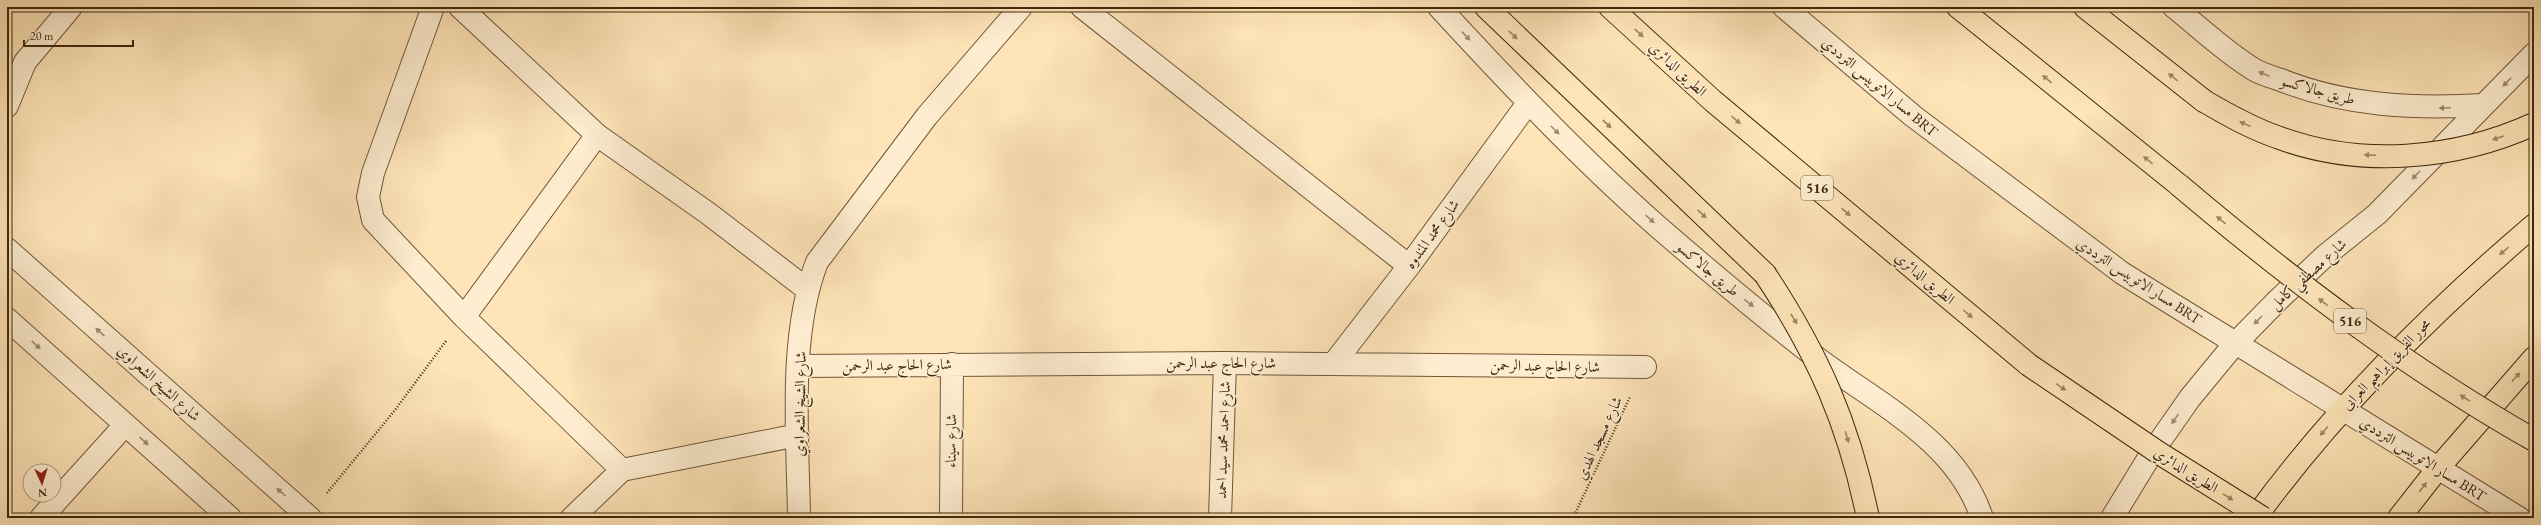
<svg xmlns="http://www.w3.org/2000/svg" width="2541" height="525" viewBox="0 0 2541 525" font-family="'EB Garamond',Amiri,serif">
<rect width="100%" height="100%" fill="#fee4b7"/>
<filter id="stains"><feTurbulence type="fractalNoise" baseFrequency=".005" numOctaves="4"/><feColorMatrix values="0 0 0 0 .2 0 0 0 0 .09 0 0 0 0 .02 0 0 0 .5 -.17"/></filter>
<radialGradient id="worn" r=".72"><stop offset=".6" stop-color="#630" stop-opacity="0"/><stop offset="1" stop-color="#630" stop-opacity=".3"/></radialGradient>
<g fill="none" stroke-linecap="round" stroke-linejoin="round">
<defs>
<path id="minor" d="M433,7L373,173L368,197L373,220L464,317L622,470
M460,7L597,135L709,214L808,290
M1082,7L1409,266
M1439,7C1509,83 1580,158 1657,226C1709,271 1762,316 1817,358C1878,404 1957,441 1982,518
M1784,7L1913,116L2122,273L2519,518
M2174,7C2199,27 2225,52 2253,69C2261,74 2272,77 2281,80C2346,106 2415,109 2484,105
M7,106L25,62L71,7
M7,249L310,518
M464,317L597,135
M7,319L230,518
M1334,363L1409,266L1528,103
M798,366L1225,363L1645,367
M41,518L125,425
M572,518L622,470L798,435
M799,518C798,439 788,337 817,262L927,116L1021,7
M951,518L952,364
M1220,518L1225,363
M2112,518L2153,451L2190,398L2232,347L2278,300L2326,255L2377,214L2534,54"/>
<path id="major" d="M2255,518C2335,408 2431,313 2534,225
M2399,518L2439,467L2534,358"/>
<path id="highway" d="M1486,7L1765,274
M1610,7L1713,101L2029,365
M1958,7L2179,185
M2085,7L2204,101"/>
</defs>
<use href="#minor" stroke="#6f5738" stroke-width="24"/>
<use href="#major" stroke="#3f280d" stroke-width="24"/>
<use href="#highway" stroke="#3f280d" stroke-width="24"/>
<path stroke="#3f280d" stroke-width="2.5" stroke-dasharray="1 2" stroke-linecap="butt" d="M327,493L395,410L446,341
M1573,518L1630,397"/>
<use href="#minor" stroke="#feedd0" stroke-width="22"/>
<use href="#major" stroke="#fee4b7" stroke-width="22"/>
<use href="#highway" stroke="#fee4b7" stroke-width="22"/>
<defs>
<path id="highway-bridge" d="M2204,101C2228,115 2251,128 2277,137C2359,168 2455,160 2534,124
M2179,185C2290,279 2407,368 2534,440
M1765,274C1818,354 1849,424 1868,518
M2029,365L2159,453L2263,518"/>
</defs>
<use href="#highway-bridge" stroke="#3f280d" stroke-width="24" stroke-linecap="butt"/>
<use href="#highway-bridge" stroke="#fee4b7" stroke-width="22"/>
</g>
<defs><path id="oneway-solid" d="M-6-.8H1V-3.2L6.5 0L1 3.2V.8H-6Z"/></defs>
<g fill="#9e8662">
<use href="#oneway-solid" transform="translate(1639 33) rotate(43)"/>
<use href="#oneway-solid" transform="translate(1513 35) rotate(43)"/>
<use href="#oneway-solid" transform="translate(2173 77) rotate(-141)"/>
<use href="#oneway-solid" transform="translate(2047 79) rotate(-141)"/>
<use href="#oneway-solid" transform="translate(1736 120) rotate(40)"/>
<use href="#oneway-solid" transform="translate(1607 124) rotate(43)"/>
<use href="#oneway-solid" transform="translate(2245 124) rotate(-156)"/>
<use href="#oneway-solid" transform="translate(2498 138) rotate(161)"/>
<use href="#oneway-solid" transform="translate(2370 155) rotate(-178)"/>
<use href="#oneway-solid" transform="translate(2148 160) rotate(-141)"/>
<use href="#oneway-solid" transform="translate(1846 212) rotate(40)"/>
<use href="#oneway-solid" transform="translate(1702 214) rotate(43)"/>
<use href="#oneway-solid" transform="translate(2221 220) rotate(-140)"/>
<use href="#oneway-solid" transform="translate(2504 251) rotate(140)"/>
<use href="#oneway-solid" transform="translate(2323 302) rotate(-142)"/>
<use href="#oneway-solid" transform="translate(1968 314) rotate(40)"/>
<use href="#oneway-solid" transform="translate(1794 319) rotate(58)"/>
<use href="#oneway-solid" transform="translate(2516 377) rotate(-47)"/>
<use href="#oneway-solid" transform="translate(2061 387) rotate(34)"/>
<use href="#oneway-solid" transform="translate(2465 398) rotate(-148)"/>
<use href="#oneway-solid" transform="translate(2324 431) rotate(130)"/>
<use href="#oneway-solid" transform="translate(1847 437) rotate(73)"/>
<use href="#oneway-solid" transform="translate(2423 487) rotate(-52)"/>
<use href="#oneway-solid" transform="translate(2228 497) rotate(32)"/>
</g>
<g fill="#9e8a6e">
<use href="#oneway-solid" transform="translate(1466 36) rotate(47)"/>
<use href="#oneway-solid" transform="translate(2264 74) rotate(-158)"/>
<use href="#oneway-solid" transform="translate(2507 82) rotate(134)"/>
<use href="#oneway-solid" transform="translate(2445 108) rotate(177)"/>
<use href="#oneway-solid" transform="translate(1555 130) rotate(45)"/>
<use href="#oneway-solid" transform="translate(2416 175) rotate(134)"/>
<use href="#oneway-solid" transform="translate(1650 219) rotate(42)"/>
<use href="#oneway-solid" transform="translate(1749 303) rotate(38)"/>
<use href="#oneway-solid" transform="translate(2258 320) rotate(134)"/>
<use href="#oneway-solid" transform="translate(100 332) rotate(-138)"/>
<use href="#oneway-solid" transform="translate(36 345) rotate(42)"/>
<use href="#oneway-solid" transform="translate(2175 419) rotate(125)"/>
<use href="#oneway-solid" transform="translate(144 441) rotate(42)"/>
<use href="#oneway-solid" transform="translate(281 492) rotate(-138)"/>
</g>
<g text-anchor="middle" stroke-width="3" stroke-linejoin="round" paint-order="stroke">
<g fill="#feedd0" stroke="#786348" stroke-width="1">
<rect x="1801" y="176" width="32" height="24" rx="3"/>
<rect x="2334" y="309" width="32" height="24" rx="3"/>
</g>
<g font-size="14" font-weight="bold" fill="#3f280d">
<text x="1817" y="193">516</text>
<text x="2350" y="326">516</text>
</g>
<g font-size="15" fill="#3f280d" stroke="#feedd0">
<text transform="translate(1678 69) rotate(43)" y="5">الطريق الدائري</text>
<text transform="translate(1880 87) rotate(40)" y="5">مسار الاتوبيس الترددي BRT</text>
<text transform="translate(2318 90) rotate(15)" y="5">طريق جالاكسو</text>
<text transform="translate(1432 234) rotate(-54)" y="5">شارع محمد المندوه</text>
<text transform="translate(1708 269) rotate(40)" y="5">طريق جالاكسو</text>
<text transform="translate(2308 274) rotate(-42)" y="5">شارع مصطفي كامل</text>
<text transform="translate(1925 278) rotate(40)" y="5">الطريق الدائري</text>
<text transform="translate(2139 281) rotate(33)" y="5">مسار الاتوبيس الترددي BRT</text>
<text x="1221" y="368">شارع الحاج عبد الرحمن</text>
<text transform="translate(2386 364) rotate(-46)" y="5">محور الفريق إبراهيم العرابى</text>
<text transform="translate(897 365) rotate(-1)" y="5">شارع الحاج عبد الرحمن</text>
<text transform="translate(1545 366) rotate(1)" y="5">شارع الحاج عبد الرحمن</text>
<text transform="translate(159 383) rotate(42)" y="5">شارع الشيخ الشعراوي</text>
<text transform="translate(800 404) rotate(-89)" y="5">شارع الشيخ الشعراوي</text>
<text transform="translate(1599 438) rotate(-65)" y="5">شارع مسجد الهدي</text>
<text transform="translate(1223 440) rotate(-88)" y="5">شارع احمد محمد سيد احمد</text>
<text transform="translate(951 441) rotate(-89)" y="5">شارع سيناء</text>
<text transform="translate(2423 459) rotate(32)" y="5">مسار الاتوبيس الترددي BRT</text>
<text transform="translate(2186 470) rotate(32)" y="5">الطريق الدائري</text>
</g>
</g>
<rect width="2541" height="525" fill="none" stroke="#fee4b7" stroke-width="24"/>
<rect x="8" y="8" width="2525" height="509" fill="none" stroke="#3f280d" stroke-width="2"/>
<rect x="12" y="12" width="2517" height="501" fill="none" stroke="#3f280d"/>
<g transform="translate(42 483) rotate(176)"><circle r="19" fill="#feedd0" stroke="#b29e82"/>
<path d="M0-3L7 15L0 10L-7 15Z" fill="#8f2418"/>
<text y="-6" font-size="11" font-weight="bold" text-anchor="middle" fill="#3f280d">N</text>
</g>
<path d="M24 40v6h109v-6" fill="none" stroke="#3f280d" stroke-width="2"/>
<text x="30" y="40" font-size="12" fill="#3f280d" stroke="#feedd0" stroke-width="3" paint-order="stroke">20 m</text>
<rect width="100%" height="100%" filter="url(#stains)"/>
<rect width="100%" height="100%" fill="url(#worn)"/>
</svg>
